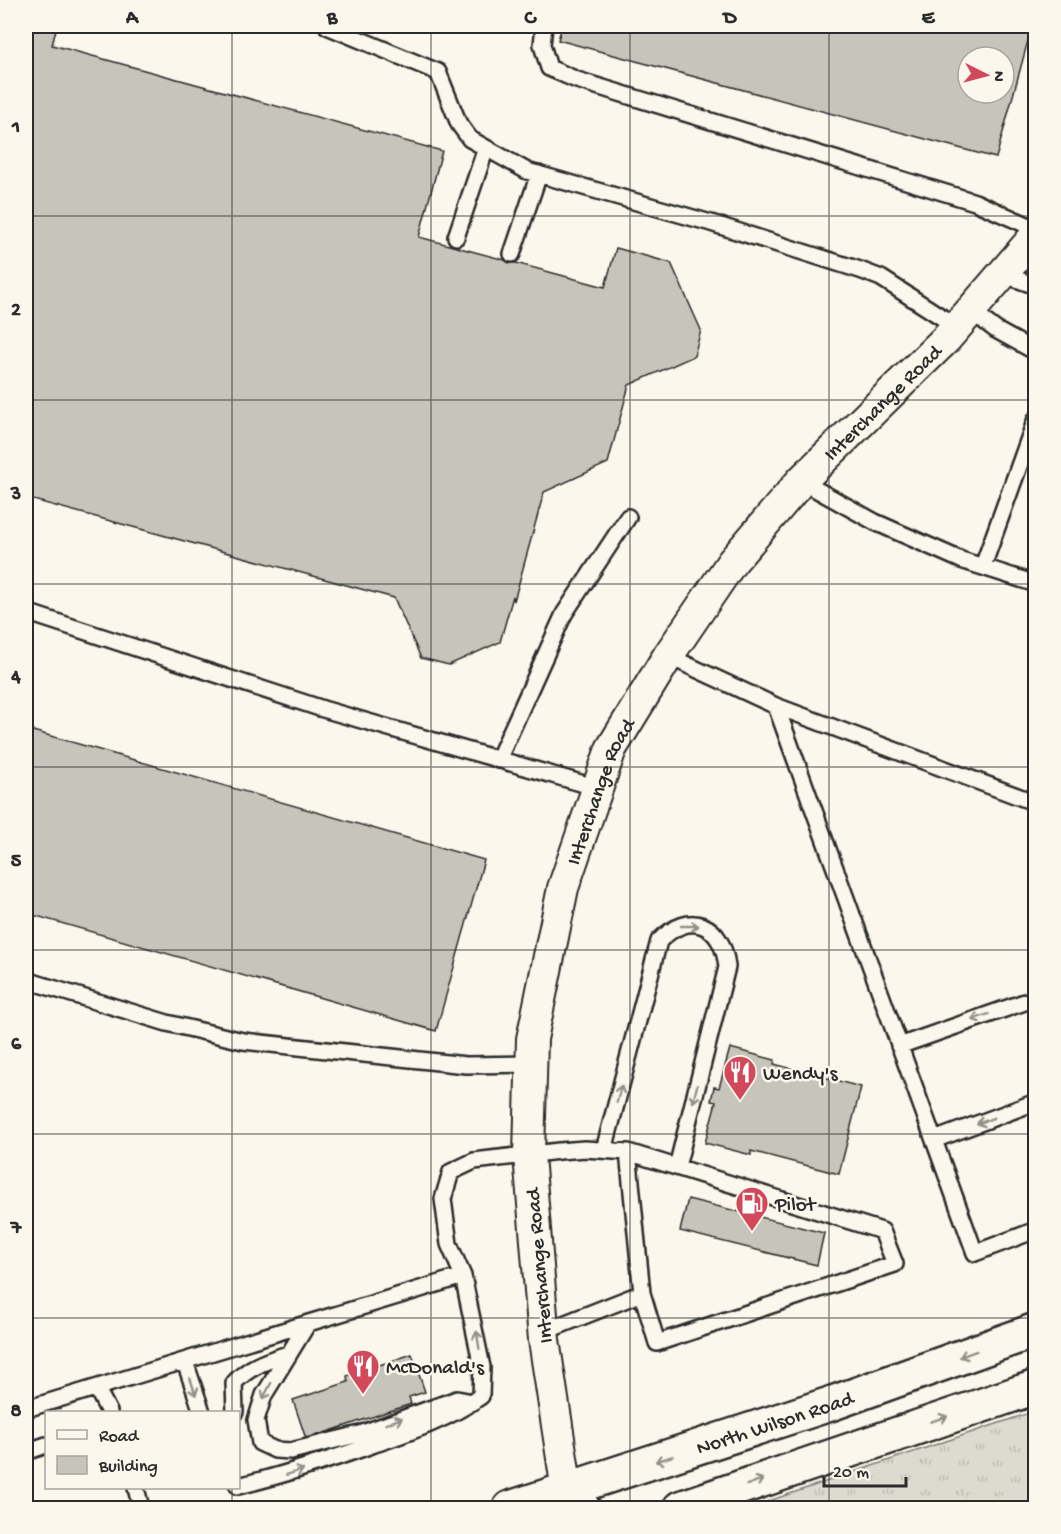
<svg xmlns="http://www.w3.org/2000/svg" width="1061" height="1534" viewBox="0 0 1061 1534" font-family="'Gochi Hand',sans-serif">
<defs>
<pattern id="grass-tufts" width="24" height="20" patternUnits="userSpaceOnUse" patternTransform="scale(1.5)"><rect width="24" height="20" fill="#dddad0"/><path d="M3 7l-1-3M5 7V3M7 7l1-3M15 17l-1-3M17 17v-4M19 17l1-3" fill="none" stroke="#bebbb3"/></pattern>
</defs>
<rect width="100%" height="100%" fill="#fbf7ec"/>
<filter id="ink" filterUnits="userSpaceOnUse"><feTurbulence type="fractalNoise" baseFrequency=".0167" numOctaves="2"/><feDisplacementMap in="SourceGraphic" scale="12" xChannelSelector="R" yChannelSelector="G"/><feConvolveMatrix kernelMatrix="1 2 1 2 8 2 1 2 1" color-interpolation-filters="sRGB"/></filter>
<g filter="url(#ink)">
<path fill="url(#grass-tufts)" stroke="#84827e" stroke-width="1.5" d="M1035,1411V1508H748Z"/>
<path fill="#c7c4bc" stroke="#2b2b2b" stroke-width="1.5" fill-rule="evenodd" d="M26,26H57L52,45L442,151L419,237L605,287L616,248L671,263L701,330L694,356L629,385L608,463L544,492L514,601L513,596L500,642L449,665L421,658L394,598L26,498Z
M562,26H1032L996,158L558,40ZM968,57H1004V93H968Z
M26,729L484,860L436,1031L26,913Z
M730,1048L775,1060L774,1064L861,1087L839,1174L751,1151V1155L705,1143L716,1102L711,1101L714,1087L719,1088Z
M688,1199L824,1233L817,1265L680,1231Z
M412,1354L425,1392L409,1397L411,1404L306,1439L293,1400L348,1382L347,1376Z"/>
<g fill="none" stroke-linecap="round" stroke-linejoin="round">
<defs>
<path id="service" d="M327,26L438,72L459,124L470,139L527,171L711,223L860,270L881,278L957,327
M544,26L542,45L549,68L577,80L975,202L1036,229
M456,237L486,148
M512,254L539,174
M1002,274L1036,286
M971,311L996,330L1036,352
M801,481L875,522L961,560L1036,584
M983,566L1036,419
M26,612L323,709L598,788
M668,656L776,706L1036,803
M776,706L975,1253L1036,1230
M498,760L564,614L628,517
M26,980L167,1023L243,1041L466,1065L531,1064
M899,1046L1036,998
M934,1140L1036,1102
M604,1150L659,941C690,909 723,924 727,967L677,1167
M628,1152L882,1231L895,1264L657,1343L642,1293
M308,1323L264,1395L256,1420L260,1443L275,1450L291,1451L360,1434L457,1399L473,1402
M185,1362L202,1412
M97,1389L109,1412
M26,1409L463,1276L449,1244L443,1199L451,1172L474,1161L559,1151L585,1149L628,1152L642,1293L543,1332
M235,1412L234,1383C249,1366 267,1361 288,1354
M26,1452L46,1445
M238,1486C284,1475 327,1461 372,1445C410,1432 447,1420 481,1396L482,1367L463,1276
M136,1488L141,1508"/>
<g id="minor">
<path id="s1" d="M567,1491L544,1340L529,1155L532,1039L563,888L611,749L668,656L732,562L801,481L947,338L1036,235"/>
</g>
<g id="secondary">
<path id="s2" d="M510,1508L830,1404L1036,1330"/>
<path d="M680,1508L1036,1387"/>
</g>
<path id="motorway" d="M567,1491L583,1508"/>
</defs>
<use href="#service" stroke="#2b2b2b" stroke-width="20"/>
<use href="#minor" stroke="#2b2b2b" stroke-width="34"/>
<use href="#secondary" stroke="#2b2b2b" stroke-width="38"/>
<use href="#motorway" stroke="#2b2b2b" stroke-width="38"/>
<use href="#service" stroke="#fbf7ec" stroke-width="15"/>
<use href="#minor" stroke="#fbf7ec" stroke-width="30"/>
<use href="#secondary" stroke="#fbf7ec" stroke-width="33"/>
<use href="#motorway" stroke="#fbf7ec" stroke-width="33"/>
</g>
<defs><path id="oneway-shaft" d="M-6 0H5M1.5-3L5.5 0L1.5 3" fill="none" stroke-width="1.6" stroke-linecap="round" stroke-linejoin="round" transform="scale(1.5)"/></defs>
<g stroke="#93918c">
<use href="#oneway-shaft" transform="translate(690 926)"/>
<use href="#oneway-shaft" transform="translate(980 1017) rotate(161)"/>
<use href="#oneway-shaft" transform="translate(619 1094) rotate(-75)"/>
<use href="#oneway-shaft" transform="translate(695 1094) rotate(104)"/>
<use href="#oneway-shaft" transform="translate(985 1121) rotate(159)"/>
<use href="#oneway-shaft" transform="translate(478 1340) rotate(-99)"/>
<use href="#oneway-shaft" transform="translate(968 1354) rotate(160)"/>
<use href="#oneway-shaft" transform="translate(193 1387) rotate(72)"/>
<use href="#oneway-shaft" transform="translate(267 1391) rotate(118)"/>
<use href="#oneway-shaft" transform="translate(939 1419) rotate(-18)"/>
<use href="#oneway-shaft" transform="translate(394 1421) rotate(-21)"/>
<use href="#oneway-shaft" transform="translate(664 1459) rotate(162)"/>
<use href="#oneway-shaft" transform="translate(295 1472) rotate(-18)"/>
<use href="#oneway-shaft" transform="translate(755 1482) rotate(-20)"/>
</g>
</g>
<path fill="none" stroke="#2b2b2b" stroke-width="1.5" stroke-opacity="0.55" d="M232,26V1412M431,26V1508M630,26V1508M829,26V1508M26,216H1036M26,400H1036M26,584H1036M26,767H1036M26,950H1036M26,1134H1036M26,1318H1036M232,1488V1508"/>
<defs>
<symbol id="restaurant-pin" viewBox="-11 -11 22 30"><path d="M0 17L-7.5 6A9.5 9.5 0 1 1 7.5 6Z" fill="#d1495b" stroke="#fbf7ec"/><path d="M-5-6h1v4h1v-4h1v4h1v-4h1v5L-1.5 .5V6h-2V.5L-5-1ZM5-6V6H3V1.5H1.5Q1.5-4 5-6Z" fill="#fff"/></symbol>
<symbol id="fuel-pin" viewBox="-11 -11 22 30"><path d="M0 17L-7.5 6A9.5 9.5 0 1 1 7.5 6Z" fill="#d1495b" stroke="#fbf7ec"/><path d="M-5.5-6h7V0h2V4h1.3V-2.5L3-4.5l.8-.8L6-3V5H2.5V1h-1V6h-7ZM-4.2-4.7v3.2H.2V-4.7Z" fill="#fff"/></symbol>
</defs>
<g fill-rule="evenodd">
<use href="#restaurant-pin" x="721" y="1053" width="38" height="52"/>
<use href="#fuel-pin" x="733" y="1184" width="38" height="52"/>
<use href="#restaurant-pin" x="344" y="1347" width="38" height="52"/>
</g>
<g text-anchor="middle" stroke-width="5" stroke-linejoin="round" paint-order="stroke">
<g font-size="21" fill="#2b2b2b" stroke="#fbf7ec">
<text dy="7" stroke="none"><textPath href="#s1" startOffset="1198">Interchange Road</textPath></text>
<text dy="7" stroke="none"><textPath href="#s1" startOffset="712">Interchange Road</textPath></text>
<text transform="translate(538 1266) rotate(-95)" y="7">Interchange Road</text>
<text dy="7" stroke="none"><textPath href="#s2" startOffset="278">North Wilson Road</textPath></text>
</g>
<g font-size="21" fill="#2b2b2b" stroke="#fbf7ec" text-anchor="start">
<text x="763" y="1079">Wendy's</text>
<text x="775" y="1210">Pilot</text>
<text x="386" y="1373">McDonald's</text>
</g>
</g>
<rect width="1061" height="1534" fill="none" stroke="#fbf7ec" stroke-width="66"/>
<rect x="45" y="1411" width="195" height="78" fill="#fbf7ec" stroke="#a8a59f" stroke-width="1.5"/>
<rect x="57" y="1430" width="30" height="9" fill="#fbf7ec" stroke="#a8a59f" stroke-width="1.5"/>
<text x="99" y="1441" font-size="18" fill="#2b2b2b">Road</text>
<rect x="57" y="1456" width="30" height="18" fill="#c7c4bc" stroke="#a8a59f" stroke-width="1.5"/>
<text x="99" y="1471" font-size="18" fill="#2b2b2b">Building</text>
<g transform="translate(986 75) rotate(96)"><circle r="28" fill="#fbf7ec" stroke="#a8a59f" stroke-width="1.5"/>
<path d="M0-4.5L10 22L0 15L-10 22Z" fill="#d1495b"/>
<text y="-9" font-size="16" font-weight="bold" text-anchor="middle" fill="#2b2b2b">N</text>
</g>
<path d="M824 1477v9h82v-9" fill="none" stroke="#2b2b2b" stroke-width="3"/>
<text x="833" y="1477" font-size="18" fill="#2b2b2b" stroke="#fbf7ec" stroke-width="4.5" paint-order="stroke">20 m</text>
<rect x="33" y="33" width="995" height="1468" fill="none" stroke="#2b2b2b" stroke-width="2"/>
<g font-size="20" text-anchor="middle" font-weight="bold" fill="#2b2b2b">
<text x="132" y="23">A</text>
<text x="332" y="23">B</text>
<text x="530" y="23">C</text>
<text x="730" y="23">D</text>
<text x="928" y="23">E</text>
<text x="16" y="132">1</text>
<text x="16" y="315">2</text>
<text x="16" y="499">3</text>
<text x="16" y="682">4</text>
<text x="16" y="866">5</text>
<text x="16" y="1049">6</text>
<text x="16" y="1233">7</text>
<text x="16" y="1416">8</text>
</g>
</svg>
